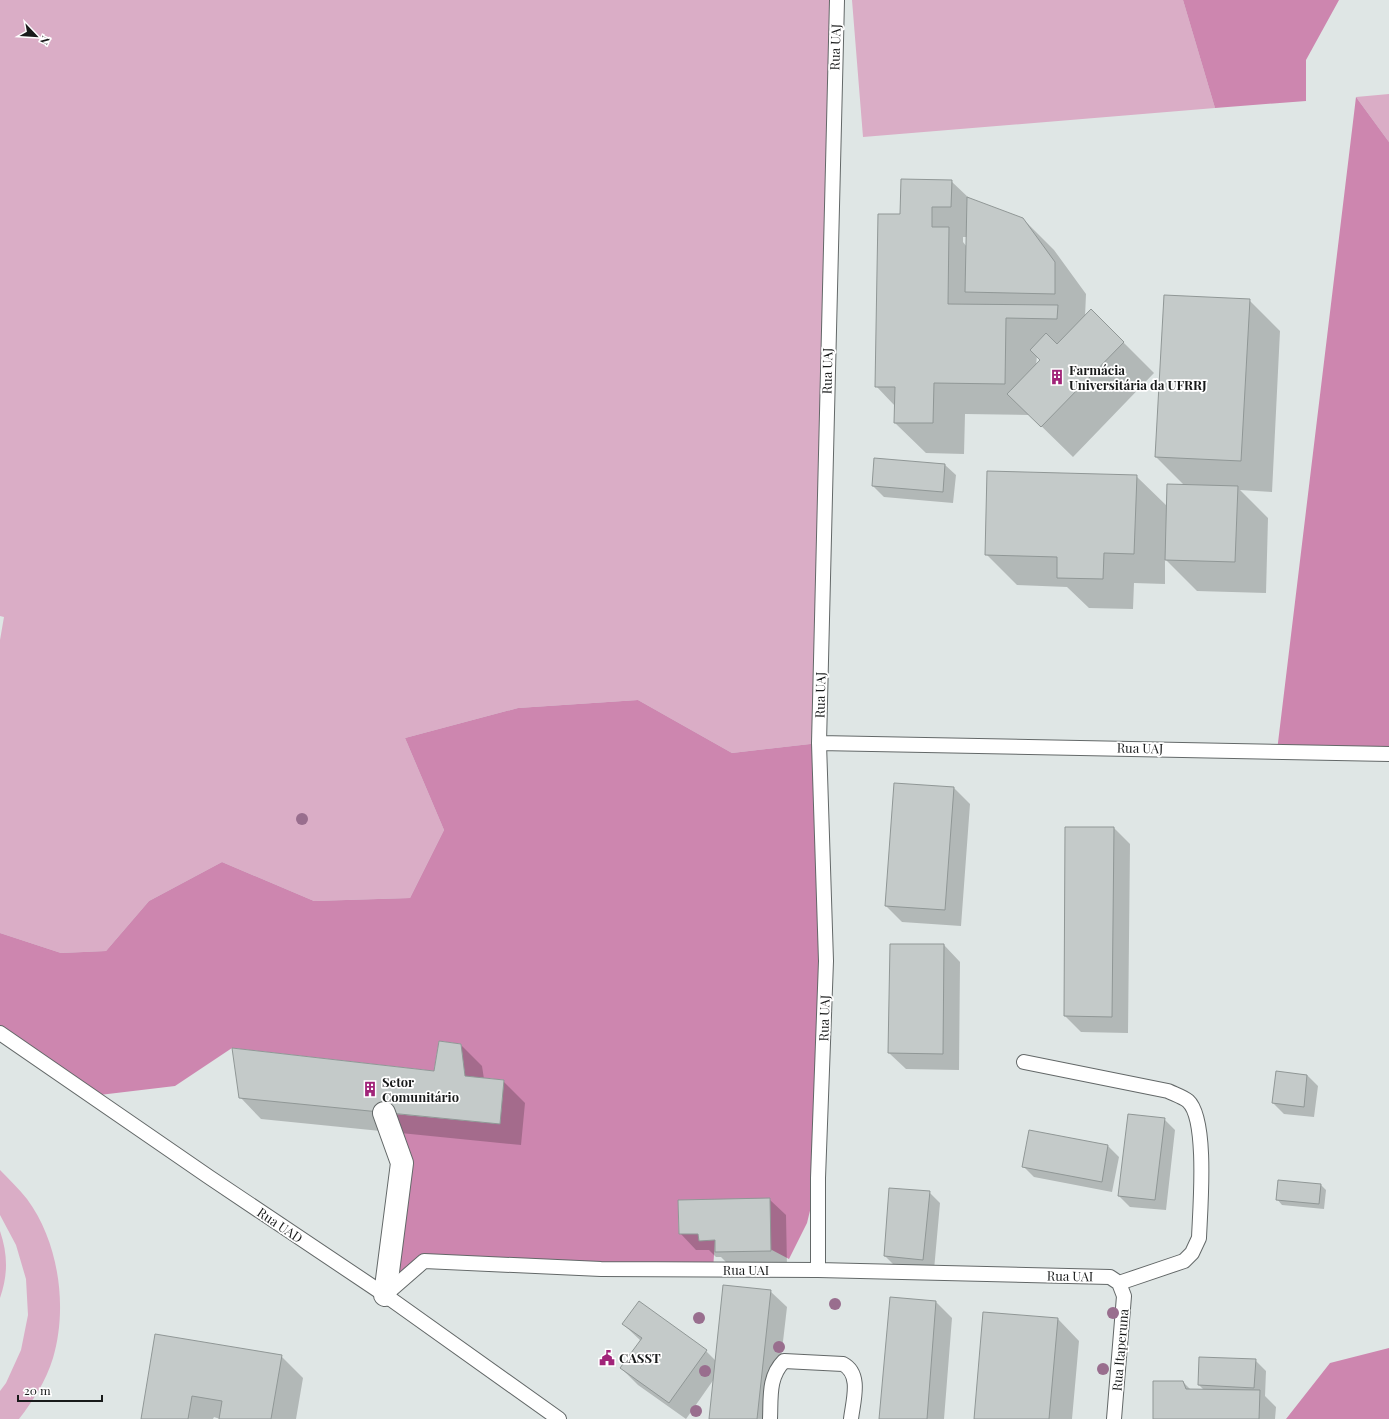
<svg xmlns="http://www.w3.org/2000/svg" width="1389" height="1419" viewBox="0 0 1389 1419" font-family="'Playfair Display',serif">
<rect width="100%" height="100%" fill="#dfe6e5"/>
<path fill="#daadc6" d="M0,0H837L819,743L732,753L638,700L518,708L405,738L444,830L410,898L314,901L222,862L149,901L106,951L61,953L0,933V640L4,617L0,616Z
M852,0H1183L1215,108L863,137Z
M1389,94V142L1356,97Z
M0,1170C9,1179 19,1189 27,1199C59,1242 68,1308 53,1358C46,1381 33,1401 19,1419H0V1391L6,1383L21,1350L28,1315L26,1279L16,1245L0,1215Z
M0,1231C8,1255 8,1275 0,1298Z"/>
<path fill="#cd86af" d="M1183,0H1339L1306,60V101L1215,108Z
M1356,97L1389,142V754L1277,751Z
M638,700L732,753L819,743L826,961L818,1178L807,1223L789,1259L678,1200L679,1234H698L699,1241L715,1240L713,1270L424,1261L385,1295L402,1163L384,1113L500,1124L504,1080L465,1076L461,1044L439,1041L434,1071L232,1048L175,1086L91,1096L0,1033V933L61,953L106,951L149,901L222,862L314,901L410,898L444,830L405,738L518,708Z
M1389,1348V1419H1286L1330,1363Z"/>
<path fill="#0003" fill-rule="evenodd" d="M951,181L970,199L1023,219L1054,250L1086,294L1085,317L1123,342L1154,373L1073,457L1030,415L965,414L964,454L926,453L895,423V406L876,386L901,215ZM963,237H967V247L963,242ZM1037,355L1041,360L1036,366Z
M1249,300L1280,331L1272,492L1240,490L1268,518L1266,593L1197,591L1165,559V584L1134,583L1133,609L1089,608L1067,587L1017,585L986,554L1136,476L1168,507L1185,486L1156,457Z
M945,465L956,475L953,503L884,497L873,486Z
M954,788L970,804L961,926L902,922L886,906Z
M1066,828H1114L1130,844L1128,1033L1081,1032L1065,1016Z
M944,945L960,962L959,1070L906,1069L889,1053Z
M461,1045L482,1066L484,1079L503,1081L525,1103L521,1145L261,1119L240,1097L434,1072Z
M1277,1072L1307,1075L1318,1086L1314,1117L1284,1114L1273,1103Z
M1164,1119L1175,1130L1166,1210L1130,1207L1119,1196Z
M1108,1146L1119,1157L1112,1192L1034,1177L1023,1166Z
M1321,1185L1326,1190L1324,1209L1282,1205L1277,1199Z
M929,1192L940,1203L934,1270L896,1267L885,1256Z
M769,1199L786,1215L787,1267L732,1268L721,1257H716L709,1250H696L680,1233Z
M770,1291L787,1307L774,1419H710L714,1379L686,1419L638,1385L621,1368L641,1341L623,1324L706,1351L716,1361Z
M891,1298L936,1302L952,1318L944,1419H880Z
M1058,1319L1079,1341L1072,1419H975Z
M156,1335L281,1356L303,1378L296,1419H220L214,1417L213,1419H142Z
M1255,1360L1266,1371L1265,1396L1276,1407L1275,1419H1154L1183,1382L1191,1390H1204L1199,1385Z"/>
<path fill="#c4cac9" stroke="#909796" d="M901,179L952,180L951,207H932V227H949L948,304L1058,305L1057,319L1006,318L1005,384L934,383L933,423H894L895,387H875L878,214H900Z
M967,197L1023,218L1055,262V294L965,292Z
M1164,295L1250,299L1241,461L1155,457Z
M1091,309L1124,342L1041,427L1007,394L1040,360L1030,350L1046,333L1057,344Z
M874,458L945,464L943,492L872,486Z
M987,471L1137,475L1134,554L1104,553L1103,579L1057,578V557L985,555Z
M1167,484L1238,486L1235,562L1165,560Z
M894,783L954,787L945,910L885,906Z
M1065,827H1114L1112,1017L1064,1016Z
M890,944H944L943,1054L888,1053Z
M439,1041L461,1044L465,1076L504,1080L500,1124L239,1098L232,1048L434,1071Z
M1276,1071L1307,1075L1304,1107L1272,1103Z
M1128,1114L1165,1118L1155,1200L1118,1196Z
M1029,1130L1108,1145L1102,1182L1022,1167Z
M1278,1180L1321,1184L1319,1204L1276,1200Z
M889,1188L930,1191L923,1260L884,1256Z
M770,1198L771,1251L715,1252V1240L699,1241L698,1234H679L678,1200Z
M723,1285L771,1290L757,1419H709Z
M890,1297L936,1301L927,1419H879Z
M639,1301L707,1350L669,1403L620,1368L642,1338L622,1324Z
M983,1312L1058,1318L1049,1419H974Z
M155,1334L282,1355L271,1419H219L222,1401L192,1396L188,1419H141Z
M1199,1357L1256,1359L1254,1388L1198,1385Z
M1153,1381H1183L1186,1389L1260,1390L1259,1419H1153Z"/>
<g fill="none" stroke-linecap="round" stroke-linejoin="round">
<defs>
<path id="service" d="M819,743L1389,754
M0,1033L209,1177L385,1295L559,1419
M1024,1062L1168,1091C1174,1094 1183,1097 1188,1101C1208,1119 1200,1210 1199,1238L1192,1253L1184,1261L1119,1283
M818,1270V1178L826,961L819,743L837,0
M385,1295L424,1261L601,1269L818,1270L1110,1277L1119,1283
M770,1419C771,1398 768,1377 784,1361L843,1364C862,1374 853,1401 851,1419
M1114,1419L1124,1296L1119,1283"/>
<path id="minor" d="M384,1113L402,1163L385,1295"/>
</defs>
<use href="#service" stroke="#636868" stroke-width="16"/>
<use href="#minor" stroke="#636868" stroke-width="24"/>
<use href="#service" stroke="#fff" stroke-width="14"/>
<use href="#minor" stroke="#fff" stroke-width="22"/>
</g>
<g fill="#996e8e">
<circle cx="302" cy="819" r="6"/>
<circle cx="835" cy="1304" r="6"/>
<circle cx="1113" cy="1313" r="6"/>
<circle cx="699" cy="1318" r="6"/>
<circle cx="779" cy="1347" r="6"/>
<circle cx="1103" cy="1369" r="6"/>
<circle cx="705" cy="1371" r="6"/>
<circle cx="696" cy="1411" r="6"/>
</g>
<defs>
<symbol id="building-bare" viewBox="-9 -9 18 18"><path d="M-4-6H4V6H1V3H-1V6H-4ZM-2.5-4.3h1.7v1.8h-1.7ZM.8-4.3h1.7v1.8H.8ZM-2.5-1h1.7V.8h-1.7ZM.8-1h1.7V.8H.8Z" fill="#a12479" stroke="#fff" stroke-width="2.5" paint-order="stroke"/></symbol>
<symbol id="civic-bare" viewBox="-9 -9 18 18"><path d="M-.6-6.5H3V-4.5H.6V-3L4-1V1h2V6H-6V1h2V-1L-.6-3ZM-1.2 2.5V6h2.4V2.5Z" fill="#a12479" stroke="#fff" stroke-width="2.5" paint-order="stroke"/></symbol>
</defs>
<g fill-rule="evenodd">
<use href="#building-bare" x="1046" y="366" width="22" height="22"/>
<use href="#building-bare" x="359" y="1078" width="22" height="22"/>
<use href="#civic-bare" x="596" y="1347" width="22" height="22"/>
</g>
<g text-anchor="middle" stroke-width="3.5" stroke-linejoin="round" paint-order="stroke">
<g font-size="13" fill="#181a1a" stroke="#fff">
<text transform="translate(835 47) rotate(-88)" y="5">Rua UAJ</text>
<text transform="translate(827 371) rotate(-89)" y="5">Rua UAJ</text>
<text transform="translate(820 695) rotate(-89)" y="5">Rua UAJ</text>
<text transform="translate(1140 748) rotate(1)" y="5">Rua UAJ</text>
<text transform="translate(824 1018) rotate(-88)" y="5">Rua UAJ</text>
<text transform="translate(280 1225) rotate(34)" y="5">Rua UAD</text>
<text x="746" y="1275">Rua UAI</text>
<text transform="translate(1070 1276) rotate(1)" y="5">Rua UAI</text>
<text transform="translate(1120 1350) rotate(-85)" y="5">Rua Itaperuna</text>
</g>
<g font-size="13" font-weight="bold" fill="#181a1a" stroke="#fff" text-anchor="start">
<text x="1069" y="375">Farmácia<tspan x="1069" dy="15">Universitária da UFRRJ</tspan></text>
<text x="382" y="1087">Setor<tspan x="382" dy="15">Comunitário</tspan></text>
<text x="619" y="1363">CASST</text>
</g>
</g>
<g transform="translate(36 36) rotate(115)" stroke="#ffffff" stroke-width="3" paint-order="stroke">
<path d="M0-3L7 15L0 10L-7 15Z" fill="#181a1a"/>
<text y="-6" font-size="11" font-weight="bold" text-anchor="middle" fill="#181a1a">N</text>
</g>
<path d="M18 1395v6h84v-6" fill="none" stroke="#181a1a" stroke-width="2"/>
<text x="24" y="1395" font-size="12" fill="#181a1a" stroke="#ffffff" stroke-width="3" paint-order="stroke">20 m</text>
</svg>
